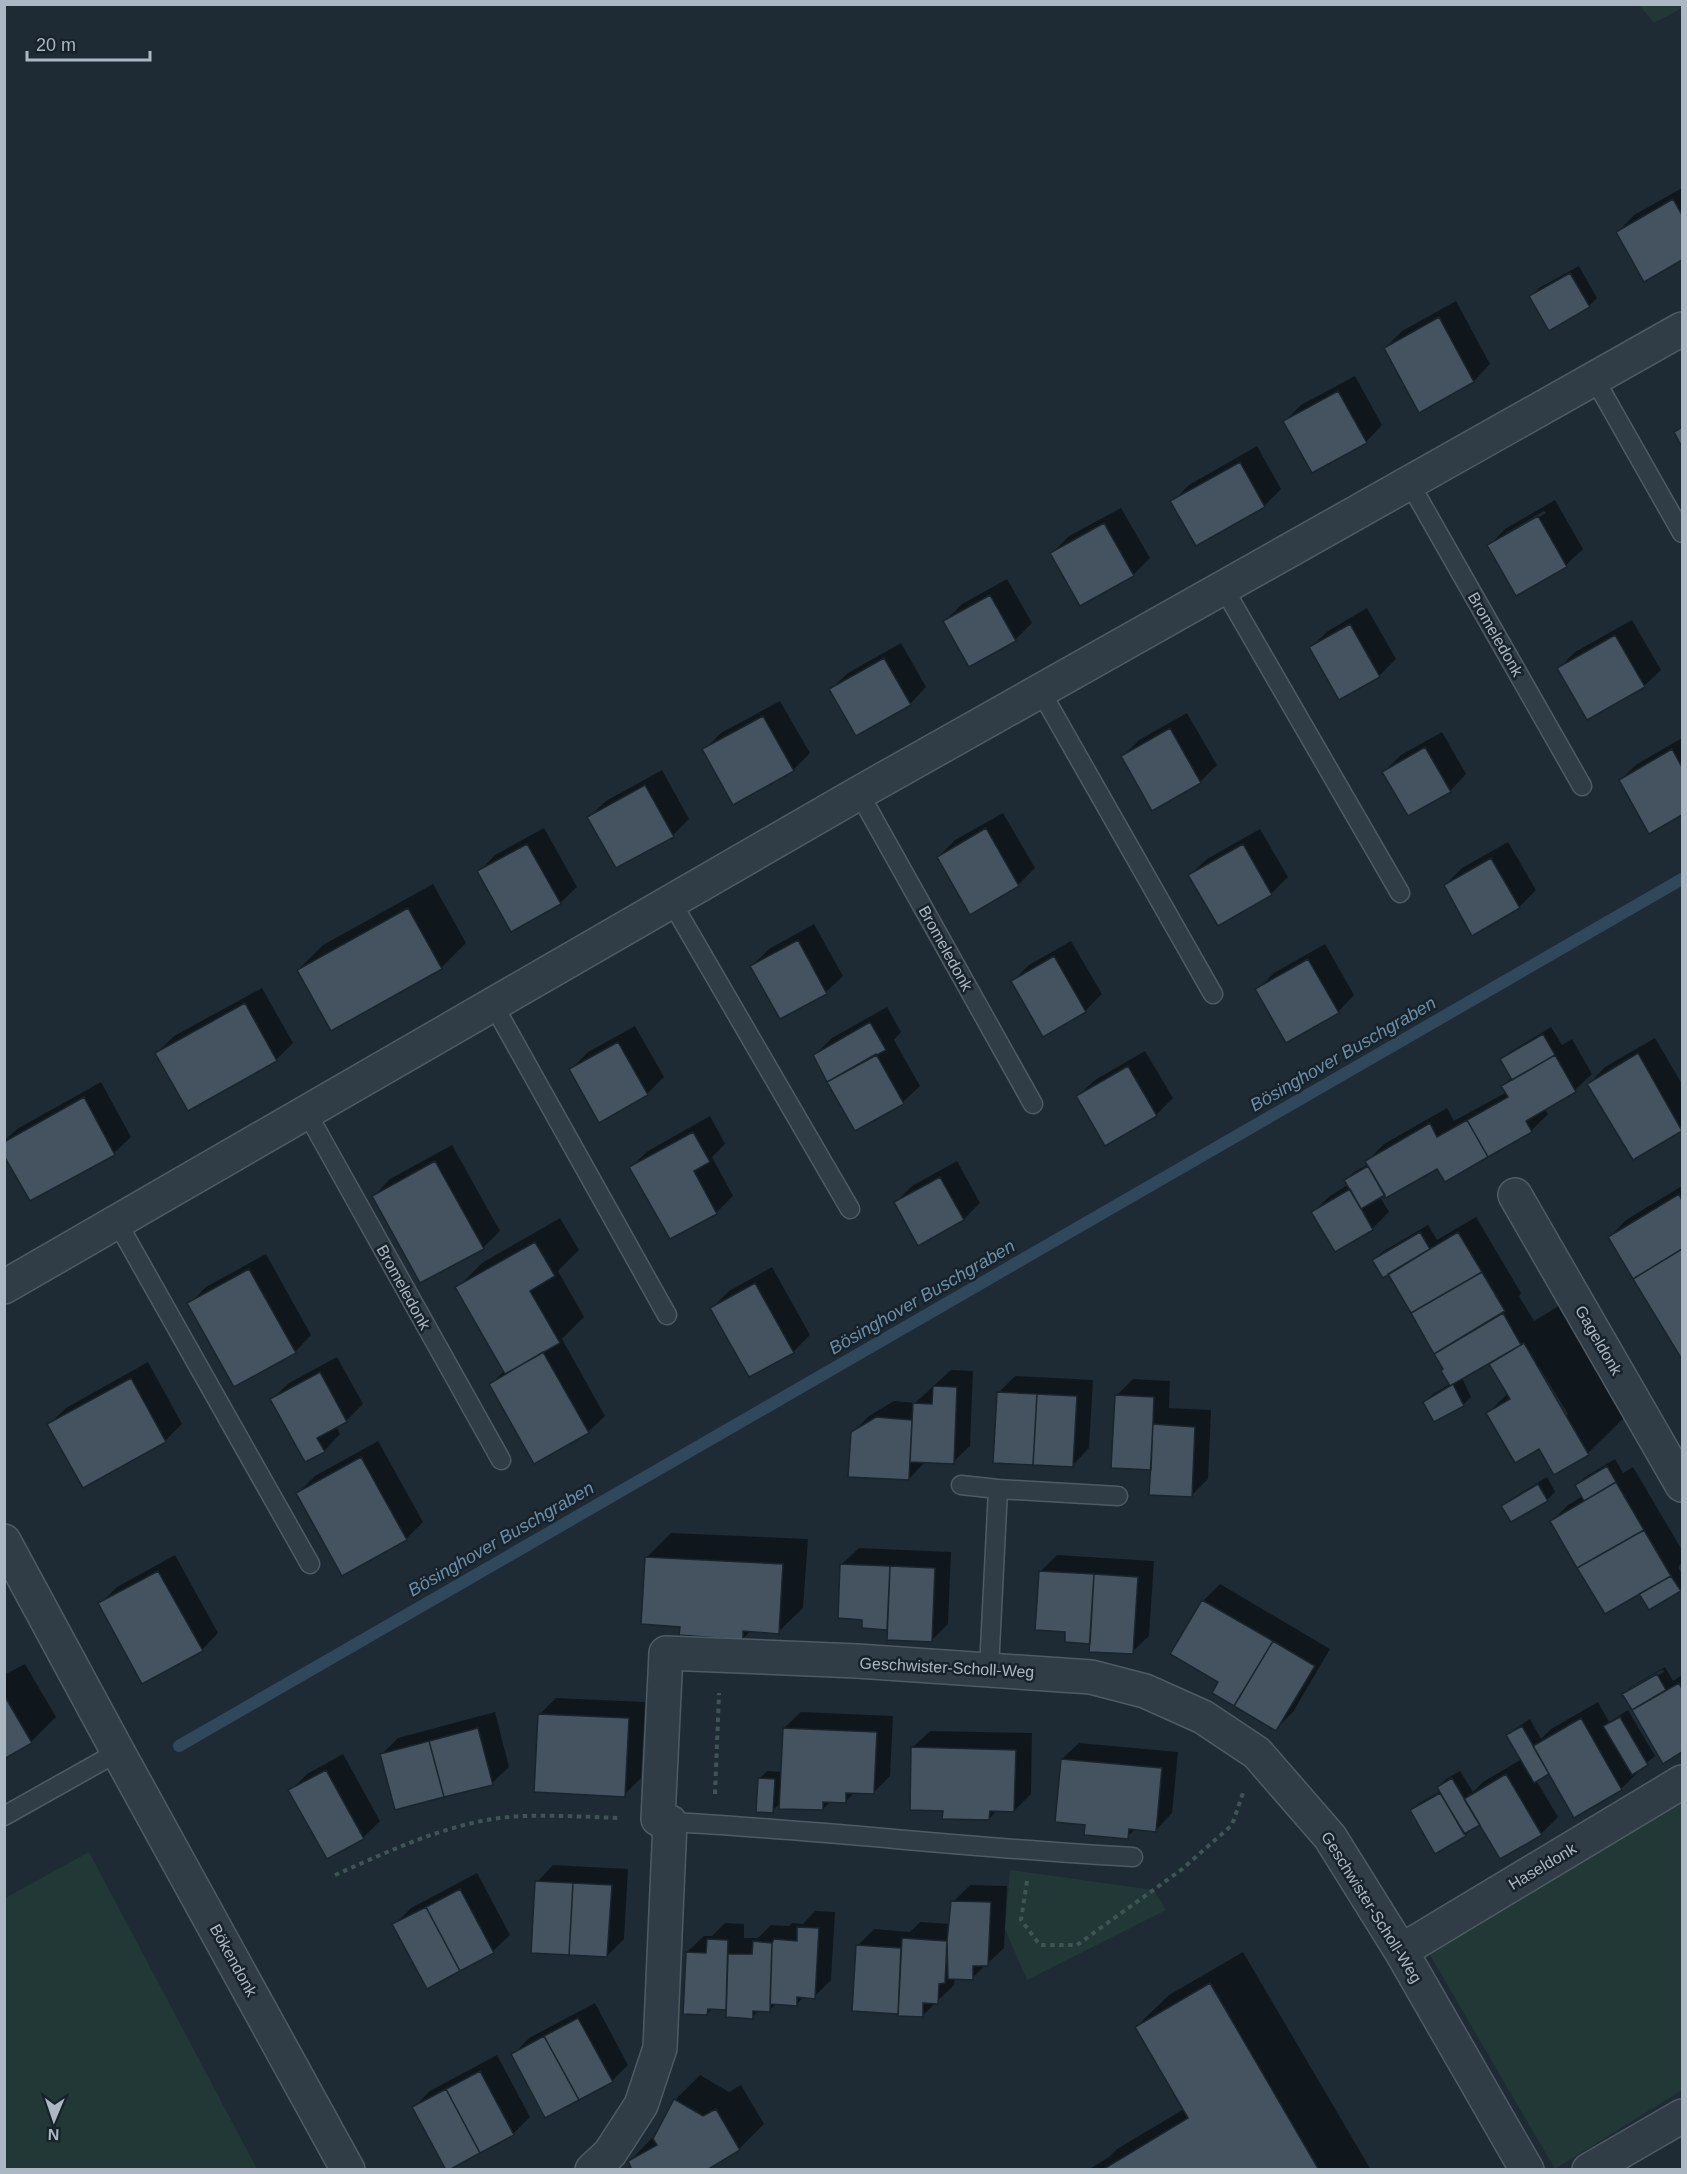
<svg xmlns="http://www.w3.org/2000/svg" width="1687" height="2174" viewBox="0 0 1687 2174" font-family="Helvetica,sans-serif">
<rect width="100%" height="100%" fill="#1e2b35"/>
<path fill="#213836" d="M1639,5H1682V8L1654,23Z
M1682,1799V2090L1555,2169L1427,1950Z
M89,1852L257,2169H5V1898Z
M1010,1870L1154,1890L1166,1910L1027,1980L1005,1929Z"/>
<path fill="#0007" fill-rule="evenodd" d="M1682,188V258L1645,280L1618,232L1634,215Z
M1579,266L1597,298L1589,306L1531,296L1539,288Z
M1456,301L1490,364L1474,381L1420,410L1385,348L1402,331Z
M1355,376L1382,425L1366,442L1284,422L1301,405Z
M1257,446L1281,489L1264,506L1172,502L1189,485Z
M1555,500L1583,549L1566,565L1516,594L1489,546L1505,529ZM1544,511L1546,513L1506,536V533Z
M1121,508L1150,558L1133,575L1052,553L1069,536Z
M1007,579L1032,623L1015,640L945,621L962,604Z
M1367,608L1396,659L1379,676L1340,698L1311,647L1328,631Z
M1632,620L1661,670L1644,686L1559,668L1575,652Z
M901,643L926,687L910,704L831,689L848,673Z
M780,701L810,753L793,770L704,750L721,733Z
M1187,713L1217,765L1200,782L1123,756L1139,740Z
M1442,732L1466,774L1450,791L1384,772L1401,755Z
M1682,738V813L1650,832L1620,780L1637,764Z
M662,770L689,819L673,835L589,817L606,801Z
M1003,813L1035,868L1018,885L970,913L938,857L955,840Z
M544,828L577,887L560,903L479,872L495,855Z
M1260,829L1288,877L1271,894L1190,875L1207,859Z
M1508,842L1536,890L1519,907L1473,933L1445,885L1462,868Z
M433,884L466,943L441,968L298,970L323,945Z
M814,924L843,976L826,992L752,966L769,949Z
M1071,941L1102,994L1085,1011L1013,981L1029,965Z
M1325,944L1354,995L1338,1012L1257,990L1274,973Z
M262,988L293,1043L276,1060L157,1053L174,1036Z
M887,1007L901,1032L894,1040L920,1086L903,1102L815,1055L832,1038Z
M635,1026L664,1077L647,1094L571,1069L588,1052Z
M1551,1027L1562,1045L1572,1039L1592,1074L1575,1090L1544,1108L1548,1114L1531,1131L1438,1167L1386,1193L1380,1197L1389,1212L1372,1229L1313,1212L1330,1196L1349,1184L1346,1180L1354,1172L1369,1164L1367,1161L1384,1144L1447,1108L1454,1121L1507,1092L1503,1086L1512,1077L1502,1060L1510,1052Z
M1655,1038L1682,1084V1129L1634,1158L1589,1084L1605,1067Z
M1145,1051L1173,1098L1156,1115L1078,1096L1095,1080Z
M101,1082L131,1137L114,1153H4V1141L17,1129Z
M710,1116L725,1144L712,1157L733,1196L716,1213L670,1237L631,1167L648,1151Z
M452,1145L500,1231L483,1248L421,1281L374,1196L390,1179Z
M957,1161L980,1203L964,1219L919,1244L896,1202L912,1186Z
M1682,1186V1355L1681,1356L1610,1237L1626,1220Z
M1476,1217L1521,1293L1519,1296L1534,1321L1570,1299L1634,1408L1588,1453L1555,1473L1540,1447L1488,1413L1508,1393L1491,1364L1495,1359L1462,1378L1471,1397L1463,1405L1435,1420L1425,1402L1433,1394L1450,1384L1445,1369L1389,1273L1374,1260L1382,1252L1428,1225L1437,1240ZM1539,1367L1568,1414L1565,1417L1537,1369Z
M560,1218L579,1250L558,1271L584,1317L562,1339L605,1416L588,1432L491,1384L504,1371L457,1288L482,1263Z
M266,1254L311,1335L295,1352L189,1304L206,1287Z
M772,1267L810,1335L793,1352L712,1308L729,1291Z
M337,1357L363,1404L346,1421L336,1426L340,1434L324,1451L272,1399L289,1383Z
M148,1362L182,1424L165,1441L83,1486L49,1424L66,1408Z
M951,1370L973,1371L970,1446L953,1462L926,1461L909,1479L852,1433L869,1416L894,1401L915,1403Z
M1015,1376L1093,1380L1089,1448L1073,1465L998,1393Z
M1133,1379L1170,1381L1169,1408L1211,1410L1208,1479L1191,1496L1152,1469L1116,1396Z
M378,1441L423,1522L406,1539L343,1574L298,1493L315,1476Z
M1615,1459L1623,1473L1633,1467L1682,1550V1562L1678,1567L1682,1574V1587L1680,1590L1641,1595L1552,1521L1568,1505L1583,1496L1577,1485L1585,1477Z
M1547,1477L1555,1492L1547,1500L1512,1520L1503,1506L1511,1499Z
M671,1533L808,1539L803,1608L778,1632L751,1630L743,1639L681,1626L646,1558Z
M859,1548L951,1552L948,1624L931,1641L888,1628L863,1627V1618L842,1564Z
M175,1555L218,1633L202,1650L100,1604L117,1587Z
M1057,1555L1154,1561L1149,1636L1132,1652L1091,1642L1067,1630L1041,1571Z
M1220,1584L1330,1649L1293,1712L1276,1729L1221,1682L1172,1653L1203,1601Z
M25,1664L56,1717L31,1742L4,1757V1675Z
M1665,1667L1673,1681L1682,1675V1751L1663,1762L1624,1694L1632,1686ZM1663,1669L1664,1672L1631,1691V1687Z
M556,1698L645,1702L641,1778L624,1795L540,1714Z
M1598,1702L1609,1722L1628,1710L1655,1756L1637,1770L1638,1772L1621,1789L1575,1815L1549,1772L1536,1780L1558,1817L1541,1834L1500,1857L1480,1823L1465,1835L1411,1811L1419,1803L1441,1791L1438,1787L1446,1779L1460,1771L1473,1792L1483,1782L1522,1759L1508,1735L1516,1728L1530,1719L1541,1739L1551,1729Z
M495,1712L509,1767L492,1783L382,1754L398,1738Z
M801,1712L893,1716L890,1776L874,1792H855L846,1801H831L823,1809L781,1802L772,1811L759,1779L767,1771L782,1772L784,1728Z
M930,1731L1032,1733L1031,1794L1014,1811L997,1810L989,1819L944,1809L913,1747Z
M1079,1743L1178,1752L1172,1813L1156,1830L1136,1828L1127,1837L1087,1824L1062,1759Z
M343,1754L380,1821L363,1838L328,1857L290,1791L307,1774Z
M553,1865L628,1869L624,1939L607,1956L537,1882Z
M477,1873L510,1935L493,1951L427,1986L394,1925L411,1908Z
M970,1885L1007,1886L1004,1948L972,1978L955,1977L954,1985L922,2016L854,2010L857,1946L874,1929L910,1932L920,1922L950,1924L953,1902Z
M815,1911L835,1912L831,1980L814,1997L804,1996L797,2004L777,2003L769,2011L760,2010L752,2017L727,2008H713L707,2014L687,1952L704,1936H712L725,1923L744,1924V1938H758L771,1925L789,1926L792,1923L803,1924Z
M1243,1952L1371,2170H1088L1109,2157L1117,2149L1184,2109L1136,2027L1169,1995Z
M595,2003L628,2065L612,2081L513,2055L529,2038Z
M497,2055L530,2117L513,2134L414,2107L430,2091Z
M700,2075L729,2092L741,2085L764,2124L739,2149L630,2161L654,2136L675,2100Z"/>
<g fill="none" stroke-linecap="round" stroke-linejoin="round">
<path stroke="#2f485b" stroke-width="12" d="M179,1746L1682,879"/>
</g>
<path fill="#44535f" stroke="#19242c" stroke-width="1.5" d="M1673,199L1682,215V260L1644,282L1616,232Z
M1570,273L1590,307L1549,331L1529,296Z
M1439,317L1474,382L1419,413L1384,348Z
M1338,391L1367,443L1312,473L1283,421Z
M1682,427V447L1674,432Z
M1240,462L1265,507L1196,546L1170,501Z
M1538,516L1567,567L1516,596L1487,545Z
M1104,523L1134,576L1080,606L1050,553Z
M990,595L1016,641L969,667L943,621Z
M1350,624L1380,677L1339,700L1309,647Z
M1615,635L1645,687L1587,720L1557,668Z
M884,658L911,705L856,736L829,689Z
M763,716L794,771L733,805L702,749Z
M1170,728L1201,783L1152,811L1121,756Z
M1425,747L1451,792L1408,816L1382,772Z
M1672,749L1682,767V815L1649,834L1619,780Z
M645,785L674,837L616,868L587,817Z
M986,828L1019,886L970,915L937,857Z
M527,844L561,904L511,932L477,871Z
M1243,844L1272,895L1218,926L1188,875Z
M1491,858L1520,908L1472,936L1444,885Z
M408,908L442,969L331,1031L297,970Z
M798,940L827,994L780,1019L750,966Z
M1054,956L1086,1012L1043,1037L1011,981Z
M1308,959L1339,1013L1286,1043L1255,989Z
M245,1003L277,1061L188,1111L155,1053Z
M870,1022L886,1050L827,1082L813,1055Z
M1543,1034L1555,1055L1512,1080L1500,1059Z
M618,1042L648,1095L599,1123L569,1069Z
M1638,1053L1682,1131L1633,1160L1587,1084Z
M876,1054L904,1104L855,1131L827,1082Z
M1555,1055L1576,1092L1526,1121L1532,1132L1488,1157L1467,1120L1508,1097L1501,1086Z
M1128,1066L1157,1116L1105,1146L1076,1096Z
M84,1097L115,1155L30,1201L4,1156V1142Z
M1467,1120L1488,1157L1445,1182L1437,1169L1386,1198L1365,1161L1430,1123L1437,1137Z
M693,1132L710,1162L694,1171L717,1214L670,1239L629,1167Z
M435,1161L484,1249L420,1283L372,1196Z
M1368,1166L1385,1195L1361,1209L1344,1180Z
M940,1177L964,1220L918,1246L894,1202Z
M1350,1189L1373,1230L1335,1252L1311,1212Z
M1679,1194L1682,1201V1249L1633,1279L1608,1237Z
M1420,1232L1430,1249L1383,1278L1372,1260Z
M1458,1232L1482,1272L1411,1313L1388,1274Z
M535,1242L555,1276L530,1291L560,1343L505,1374L455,1287Z
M1682,1249V1357L1681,1358L1633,1279Z
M249,1269L296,1353L234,1387L187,1303Z
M1482,1272L1505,1311L1434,1354L1411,1313Z
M755,1283L794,1353L749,1377L710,1308Z
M1503,1313L1521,1345L1450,1386L1441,1371L1443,1369L1434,1354Z
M1524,1343L1589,1455L1554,1475L1539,1449L1515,1463L1486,1413L1510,1399L1489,1364Z
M543,1352L589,1433L534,1464L489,1384Z
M320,1372L347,1422L317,1438L325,1452L305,1462L270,1399Z
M131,1378L166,1442L83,1488L47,1424Z
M1453,1384L1464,1406L1434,1422L1423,1402Z
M933,1386L957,1387L954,1464L910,1462L913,1403L932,1404Z
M997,1392L1037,1394L1033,1465L993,1463Z
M1037,1394L1077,1396L1073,1467L1033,1465Z
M1115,1395L1154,1397L1151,1470L1111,1468Z
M876,1417L912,1420L909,1480L848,1477L851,1432Z
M1153,1424L1195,1427L1192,1497L1149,1495Z
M361,1457L407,1540L342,1576L296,1493Z
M1607,1466L1616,1482L1584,1501L1575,1485Z
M1616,1482L1644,1530L1577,1568L1550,1521Z
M1538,1484L1548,1501L1511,1522L1501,1506Z
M1644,1530L1671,1576L1605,1614L1577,1568Z
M645,1557L783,1564L779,1634L743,1631V1640L679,1635L680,1627L641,1624Z
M840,1564L890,1566L887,1630L862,1628V1620L838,1618Z
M890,1566L935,1568L932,1642L887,1640Z
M158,1571L203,1651L142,1684L98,1603Z
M1039,1571L1094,1574L1090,1644L1065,1642V1632L1035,1630Z
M1094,1574L1138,1577L1133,1654L1089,1652Z
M1671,1576L1681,1591L1649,1610L1639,1594Z
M1202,1600L1273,1641L1234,1706L1212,1693L1218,1682L1170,1654Z
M1273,1641L1315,1666L1276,1731L1234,1706Z
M1657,1674L1666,1690L1632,1710L1622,1694Z
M1679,1683L1682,1689V1752L1663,1764L1632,1710Z
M4,1695L32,1743L4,1759Z
M538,1714L629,1718L625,1797L534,1792Z
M1620,1717L1648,1765L1632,1775L1603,1726Z
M1581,1718L1622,1790L1574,1818L1533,1746Z
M1522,1726L1549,1774L1534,1783L1506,1735Z
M478,1728L493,1785L444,1797L429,1741Z
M783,1728L877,1732L874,1794L846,1793V1803L823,1802V1810L779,1809Z
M429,1741L444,1797L395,1810L380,1754Z
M911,1747L1016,1750L1014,1812L990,1811L989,1820L942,1819L943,1811L910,1810Z
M1061,1759L1162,1768L1156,1832L1129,1829L1128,1839L1084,1835L1085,1825L1055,1822Z
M326,1770L364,1839L327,1859L288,1790Z
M1506,1774L1542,1835L1500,1859L1464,1799Z
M758,1778L775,1779L773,1813L756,1812Z
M1452,1778L1480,1825L1464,1834L1437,1787Z
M1440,1793L1466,1836L1435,1854L1410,1810Z
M535,1881L573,1883L569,1955L531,1953Z
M573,1883L612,1885L607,1957L569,1955Z
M460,1889L494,1953L460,1971L426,1907Z
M951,1901L991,1902L988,1966H973V1980L948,1979L947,1941Z
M426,1907L460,1971L427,1989L392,1924Z
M797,1927L819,1928L815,1999L797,1997V2006L770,2004L772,1943L774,1939L797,1941Z
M902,1938L947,1941L945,1983L939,1984L938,2004L923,2003V2017L898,2016Z
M707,1939L728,1940L726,2010L708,2009L707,2015L683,2014L686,1952L706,1953Z
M753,1941L772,1943L770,2012L753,2011V2019L726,2017L728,1954H752Z
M856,1945L901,1948L898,2014L852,2011Z
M1210,1983L1319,2170H1102L1188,2118L1135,2027Z
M578,2018L613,2082L579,2100L544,2036Z
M544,2036L579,2100L545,2118L511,2054Z
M480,2071L514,2135L480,2153L446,2089Z
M446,2089L480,2153L449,2170H446L412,2107Z
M674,2099L703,2116L716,2109L740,2150L707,2170H632L628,2161L657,2145L653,2139Z"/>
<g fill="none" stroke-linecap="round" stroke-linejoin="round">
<defs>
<path id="lane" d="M1594,378L1682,533
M1409,482L1582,786
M1223,587L1400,893
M1040,690L1213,994
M859,793L1033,1104
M671,901L850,1209
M493,1004L667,1315
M307,1113L501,1460
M117,1222L310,1564
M961,1485L998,1489
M989,1669L998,1489L1118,1496
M4,1816L118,1752
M670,1822C824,1830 978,1849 1133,1857"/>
<path id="street" d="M1515,1195L1682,1485
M4,1287L859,793L1682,329
M4,1541L118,1752L348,2170
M1401,1951L1682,1782
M592,2170L610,2153L641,2105L660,2048L670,1822L658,1819L666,1653L857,1661L1091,1677L1145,1691L1203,1717L1257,1753L1330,1837L1401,1951L1527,2170
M1589,2170L1682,2116"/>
</defs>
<use href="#lane" stroke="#4f5b64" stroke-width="21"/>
<use href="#street" stroke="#4f5b64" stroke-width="36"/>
<path stroke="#3f5554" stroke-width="4" stroke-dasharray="4.5 4.5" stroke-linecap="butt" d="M715,1794L719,1693
M335,1875C394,1849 458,1818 524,1816C556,1815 589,1817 621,1818
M1027,1881L1021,1920L1040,1945H1077L1181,1870L1232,1825L1243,1793"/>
<use href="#lane" stroke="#313d46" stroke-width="18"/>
<use href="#street" stroke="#313d46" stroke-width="33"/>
</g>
<g text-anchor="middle" stroke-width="5" stroke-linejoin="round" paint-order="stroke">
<g font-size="16" fill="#abb8c3" stroke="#17222a">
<text transform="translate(1496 634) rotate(60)" y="6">Bromeledonk</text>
<text transform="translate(946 948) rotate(61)" y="6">Bromeledonk</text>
<text transform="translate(404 1287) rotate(61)" y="6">Bromeledonk</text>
<text transform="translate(1599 1340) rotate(60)" y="6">Gageldonk</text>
<text transform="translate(947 1667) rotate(3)" y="6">Geschwister-Scholl-Weg</text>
<text transform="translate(1542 1866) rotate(-31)" y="6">Haseldonk</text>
<text transform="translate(1372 1907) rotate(58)" y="6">Geschwister-Scholl-Weg</text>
<text transform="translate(234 1960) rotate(61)" y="6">Bökendonk</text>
</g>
<g font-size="18" font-style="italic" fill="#6a8ea9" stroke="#17222a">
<text transform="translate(1343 1054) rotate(-30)" y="6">Bösinghover Buschgraben</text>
<text transform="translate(922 1297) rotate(-30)" y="6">Bösinghover Buschgraben</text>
<text transform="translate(501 1539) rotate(-30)" y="6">Bösinghover Buschgraben</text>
</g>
</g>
<rect width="1687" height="2174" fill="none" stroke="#abb8c3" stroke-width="12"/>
<g transform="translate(54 2120) rotate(182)" stroke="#17222a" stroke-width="4.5" paint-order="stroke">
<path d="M0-4.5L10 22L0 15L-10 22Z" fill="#abb8c3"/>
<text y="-9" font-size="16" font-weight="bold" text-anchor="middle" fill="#abb8c3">N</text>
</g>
<path d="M27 51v9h123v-9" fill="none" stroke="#abb8c3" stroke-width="3"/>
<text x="36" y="51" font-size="18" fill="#abb8c3" stroke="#17222a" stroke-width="4.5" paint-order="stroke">20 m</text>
</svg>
